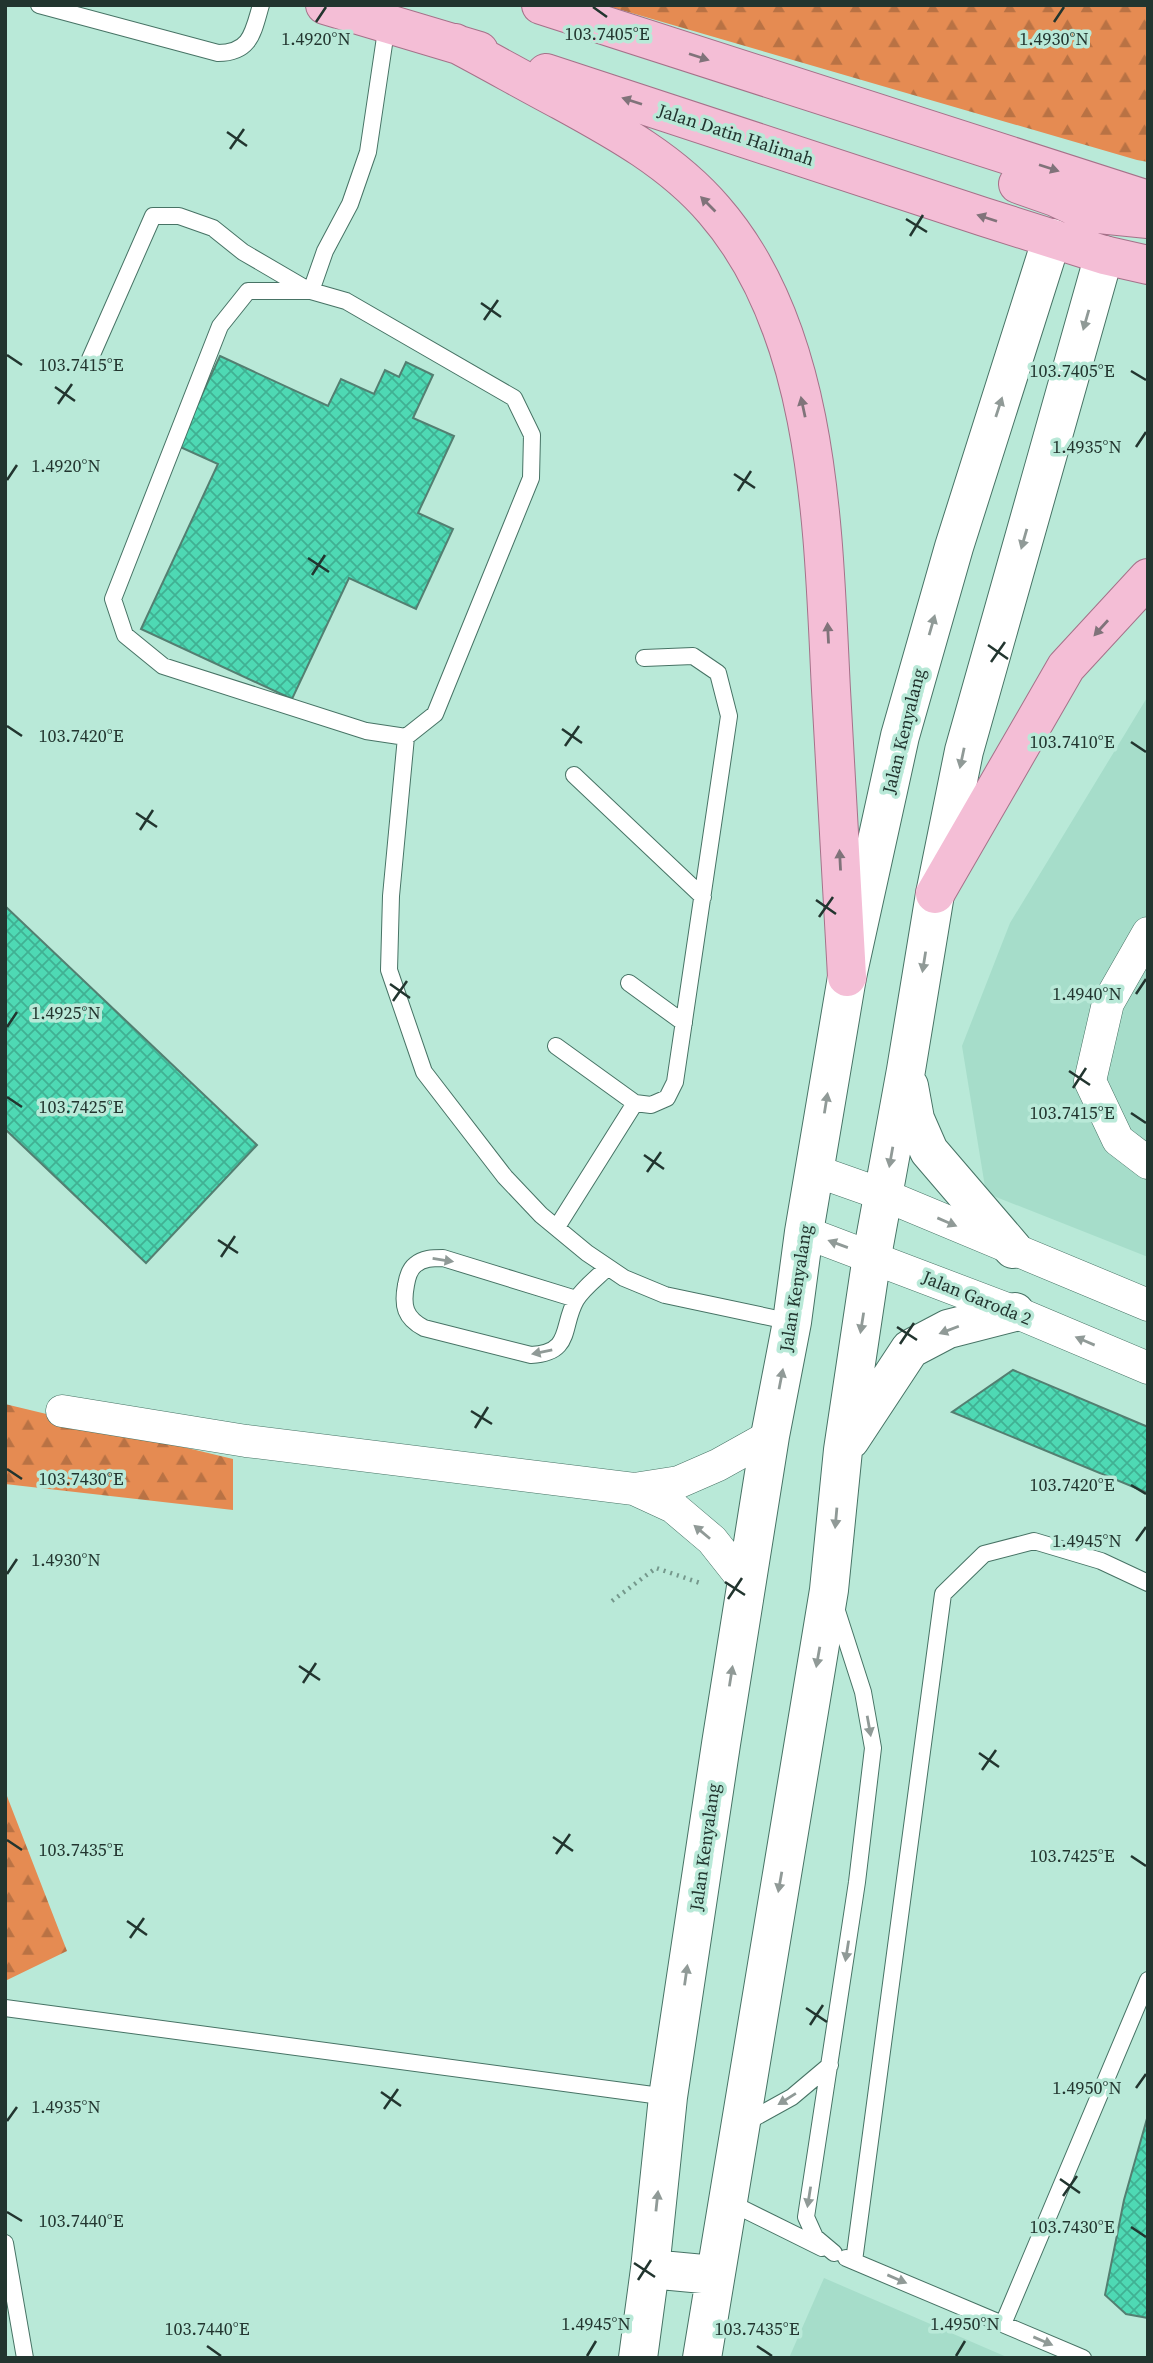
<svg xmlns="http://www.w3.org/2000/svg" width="1153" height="2363" viewBox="0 0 1153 2363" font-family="'Source Serif 4',serif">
<defs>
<pattern id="forest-firs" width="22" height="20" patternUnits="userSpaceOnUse" patternTransform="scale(1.75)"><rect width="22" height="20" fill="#e58b52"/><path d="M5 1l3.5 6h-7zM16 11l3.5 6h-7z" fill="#b97244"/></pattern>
<pattern id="building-cross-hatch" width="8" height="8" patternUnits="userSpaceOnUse" patternTransform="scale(1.75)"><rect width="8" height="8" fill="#4ed9b4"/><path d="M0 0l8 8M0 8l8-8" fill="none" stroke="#40b193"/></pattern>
</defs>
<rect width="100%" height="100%" fill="#b9e9d8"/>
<path fill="#a6ddca" d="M1148,696V1257L986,1193L962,1046L1010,923Z
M824,2278L1009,2358H789Z"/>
<path fill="url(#forest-firs)" d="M604,5H1148V162L1137,160Z
M5,1404L233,1459V1510L5,1484Z
M5,1791L67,1951L5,1981Z"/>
<path fill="url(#building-cross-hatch)" stroke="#537f71" stroke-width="2" d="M220,356L328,406L341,379L374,394L385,370L399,377L406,362L433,375L413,418L454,436L418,513L453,529L416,609L349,578L292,699L141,629L218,464L178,446Z
M5,906L257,1145L146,1263L5,1129Z
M1013,1370L1148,1427V1493L952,1412Z
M1148,2115V2318L1126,2314L1105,2295L1124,2200Z"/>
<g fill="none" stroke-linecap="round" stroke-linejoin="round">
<defs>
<path id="lane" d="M39,5L218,53C251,53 253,32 261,5
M311,291H248L220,326L113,599L125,635L163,666L366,731L406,737L435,714L531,478L532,435L514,398L346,301L311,291L325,251L350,204L368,152L387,24
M90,359L153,216H179L213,228L243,252L308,290
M406,737L391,896L389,970L424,1072L505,1177L541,1215L587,1253L624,1278L665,1295L792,1322
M574,775L703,897
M629,983L684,1023
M556,1046L635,1103
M557,1227L635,1103L651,1105L667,1098L675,1082L729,716L718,673L693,656L644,658
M576,1299L443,1258C433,1258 423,1258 415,1265C410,1269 407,1279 406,1285C402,1306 405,1318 424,1328L531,1355C573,1353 561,1326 576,1300C583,1288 598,1277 608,1267
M5,2008L668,2097
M745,2123L792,2097L830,2065
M727,2201L822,2248
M5,2243L25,2358
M834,2253L815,2237L806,2217L857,1882L873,1748L863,1692L836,1608
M846,2258L1083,2358
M854,2261L943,1594L984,1554L1034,1541L1101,1561L1148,1583
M1003,2324L1148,1980"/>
<path id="street" d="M1148,933L1108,1003L1090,1081L1118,1140L1148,1163
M816,1171L884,1195L1148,1305
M804,1232L1015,1312L1148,1368
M62,1411L246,1441L634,1489L679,1482L718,1465L770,1436
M634,1489L673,1507L712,1540L746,1583"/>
<path id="secondary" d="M909,1086L915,1119L929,1151L1013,1249
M850,1440L910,1349L948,1329L1015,1312
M650,2269L714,2275
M638,2358L650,2269L668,2097L721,1744L770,1436L792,1322L804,1232L847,977L900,736L954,547L1052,238
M702,2358L829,1590L843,1450L872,1256L906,1070L935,894L964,751L1104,255"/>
<path id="primary" d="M325,5L479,51
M541,5L1148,200
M455,43C491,62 526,82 562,101C617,131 673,162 714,210C822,334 823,534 831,690C836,785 842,881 847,977
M546,73L984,217L1104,255L1148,265
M1018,184L1055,197L1089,213L1148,219
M935,894L1066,667L1148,578"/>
</defs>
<use href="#lane" stroke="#477365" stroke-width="18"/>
<use href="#street" stroke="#477365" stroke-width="33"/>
<use href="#secondary" stroke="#477365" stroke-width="40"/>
<use href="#primary" stroke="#a57189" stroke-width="40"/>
<path stroke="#75988c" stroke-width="4.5" stroke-dasharray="2 5" stroke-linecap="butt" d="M612,1601L656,1568L703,1584"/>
<use href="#lane" stroke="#fff" stroke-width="16"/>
<use href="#street" stroke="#fff" stroke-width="32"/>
<use href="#secondary" stroke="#fff" stroke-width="38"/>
<use href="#primary" stroke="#f4bed6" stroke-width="38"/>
</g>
<defs><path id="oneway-solid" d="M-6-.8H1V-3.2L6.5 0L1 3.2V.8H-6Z" transform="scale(1.75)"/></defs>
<g fill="#80737a">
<use href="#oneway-solid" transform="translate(699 57) rotate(18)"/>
<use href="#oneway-solid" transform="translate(632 101) rotate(-162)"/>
<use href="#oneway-solid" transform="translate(1049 168) rotate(18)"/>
<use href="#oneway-solid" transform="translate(708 204) rotate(-135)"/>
<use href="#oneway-solid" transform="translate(987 218) rotate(-162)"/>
<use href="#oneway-solid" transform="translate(803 407) rotate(-102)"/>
<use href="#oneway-solid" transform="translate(1101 628) rotate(132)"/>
<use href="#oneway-solid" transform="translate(828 633) rotate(-93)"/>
<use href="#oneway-solid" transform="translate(840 860) rotate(-93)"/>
</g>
<g fill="#909a97">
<use href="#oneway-solid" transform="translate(1086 320) rotate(106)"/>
<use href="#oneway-solid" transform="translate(999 407) rotate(-72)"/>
<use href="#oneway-solid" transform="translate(1024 539) rotate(106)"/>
<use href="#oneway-solid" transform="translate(932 625) rotate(-74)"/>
<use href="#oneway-solid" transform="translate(962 758) rotate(102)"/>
<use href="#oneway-solid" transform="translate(924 962) rotate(99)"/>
<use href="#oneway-solid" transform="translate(826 1103) rotate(-81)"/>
<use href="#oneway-solid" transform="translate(891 1157) rotate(100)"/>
<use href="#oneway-solid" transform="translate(947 1222) rotate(23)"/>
<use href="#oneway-solid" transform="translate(838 1244) rotate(-160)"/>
<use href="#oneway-solid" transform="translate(443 1260) rotate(9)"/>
<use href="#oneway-solid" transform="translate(862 1323) rotate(99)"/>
<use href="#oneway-solid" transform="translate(949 1330) rotate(159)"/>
<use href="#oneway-solid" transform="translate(1085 1341) rotate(-157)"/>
<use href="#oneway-solid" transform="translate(542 1352) rotate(168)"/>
<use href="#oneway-solid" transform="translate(781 1379) rotate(-79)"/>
<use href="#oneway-solid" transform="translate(836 1518) rotate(95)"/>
<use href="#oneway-solid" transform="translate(702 1532) rotate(-140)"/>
<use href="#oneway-solid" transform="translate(818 1657) rotate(100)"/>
<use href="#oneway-solid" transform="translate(731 1676) rotate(-81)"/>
<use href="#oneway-solid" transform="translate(869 1726) rotate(80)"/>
<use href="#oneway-solid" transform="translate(780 1882) rotate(100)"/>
<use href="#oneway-solid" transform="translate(847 1951) rotate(99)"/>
<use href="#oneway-solid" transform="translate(686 1975) rotate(-82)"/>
<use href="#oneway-solid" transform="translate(787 2099) rotate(148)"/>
<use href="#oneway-solid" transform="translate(809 2197) rotate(99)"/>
<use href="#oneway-solid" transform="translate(657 2201) rotate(-84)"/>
<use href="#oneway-solid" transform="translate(897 2279) rotate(23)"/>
<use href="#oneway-solid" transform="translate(1043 2341) rotate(23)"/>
</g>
<path fill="none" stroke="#22352f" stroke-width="2.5" d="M593,7L607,17M316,22L326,7M1054,22L1064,7M227,132L247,146M230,149L244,129M906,219L927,232M910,236L923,215M481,303L501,317M484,320L498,300M7,355L22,365M1131,371L1146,380M55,387L75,401M58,404L72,384M1136,447L1146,432M734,474L755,488M7,480L17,465M738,491L751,471M308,558L329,572M312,575L325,555M988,645L1008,659M991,662L1005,642M7,726L22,736M562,729L582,743M1131,742L1146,752M565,746L579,726M136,813L157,827M140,830L153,810M816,900L836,914M819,917L833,897M390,984L410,998M1136,994L1146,979M393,1001L407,981M7,1027L17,1012M1069,1071L1090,1085M1073,1088L1086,1068M7,1097L22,1107M1131,1113L1146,1123M644,1155L664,1169M647,1172L661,1152M218,1240L238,1253M221,1257L235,1236M897,1327L917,1340M900,1344L914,1323M471,1411L492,1424M475,1428L488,1407M7,1469L22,1479M1131,1485L1146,1494M1136,1541L1146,1527M7,1574L17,1559M725,1582L745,1595M728,1599L742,1578M299,1666L320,1680M303,1683L316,1663M979,1753L999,1767M982,1770L996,1750M553,1837L573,1851M7,1840L22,1850M556,1854L570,1834M1131,1856L1146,1866M127,1921L147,1935M130,1938L144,1918M806,2008L827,2022M810,2025L823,2005M1136,2088L1146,2074M381,2092L401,2106M384,2109L398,2089M7,2121L17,2107M1060,2179L1080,2193M1063,2196L1077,2176M7,2212L22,2221M1131,2227L1146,2237M634,2263L655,2277M638,2280L651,2260M207,2346L221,2356M757,2346L772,2356M587,2356L596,2341M956,2356L965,2341"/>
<g text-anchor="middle" stroke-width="7" stroke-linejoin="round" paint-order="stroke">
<g font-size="18" fill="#22352f" stroke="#b9e9d8">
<text transform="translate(736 135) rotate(18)" y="6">Jalan Datin Halimah</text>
<text transform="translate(904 731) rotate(-76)" y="6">Jalan Kenyalang</text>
<text transform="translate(796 1288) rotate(-81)" y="6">Jalan Kenyalang</text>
<text transform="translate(977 1298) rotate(22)" y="6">Jalan Garoda 2</text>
<text transform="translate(705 1847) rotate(-82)" y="6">Jalan Kenyalang</text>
</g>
</g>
<g font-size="18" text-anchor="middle" fill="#22352f" stroke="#b9e9d8" stroke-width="7" stroke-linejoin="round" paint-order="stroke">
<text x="607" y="40">103.7405°E</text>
<text x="316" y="45">1.4920°N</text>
<text x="1054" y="45">1.4930°N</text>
<text x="81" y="371">103.7415°E</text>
<text x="1072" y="377">103.7405°E</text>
<text x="1087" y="453">1.4935°N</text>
<text x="66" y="472">1.4920°N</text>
<text x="81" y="742">103.7420°E</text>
<text x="1072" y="748">103.7410°E</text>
<text x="1087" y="1000">1.4940°N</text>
<text x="66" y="1019">1.4925°N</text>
<text x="81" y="1113">103.7425°E</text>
<text x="1072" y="1119">103.7415°E</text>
<text x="81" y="1485">103.7430°E</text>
<text x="1072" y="1491">103.7420°E</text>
<text x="1087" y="1547">1.4945°N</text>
<text x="66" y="1566">1.4930°N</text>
<text x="81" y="1856">103.7435°E</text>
<text x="1072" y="1862">103.7425°E</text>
<text x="1087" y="2094">1.4950°N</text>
<text x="66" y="2113">1.4935°N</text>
<text x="81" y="2227">103.7440°E</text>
<text x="1072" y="2233">103.7430°E</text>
<text x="596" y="2330">1.4945°N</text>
<text x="965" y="2330">1.4950°N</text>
<text x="207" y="2335">103.7440°E</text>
<text x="757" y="2335">103.7435°E</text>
</g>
<rect width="1153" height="2363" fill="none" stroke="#22352f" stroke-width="14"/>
</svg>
